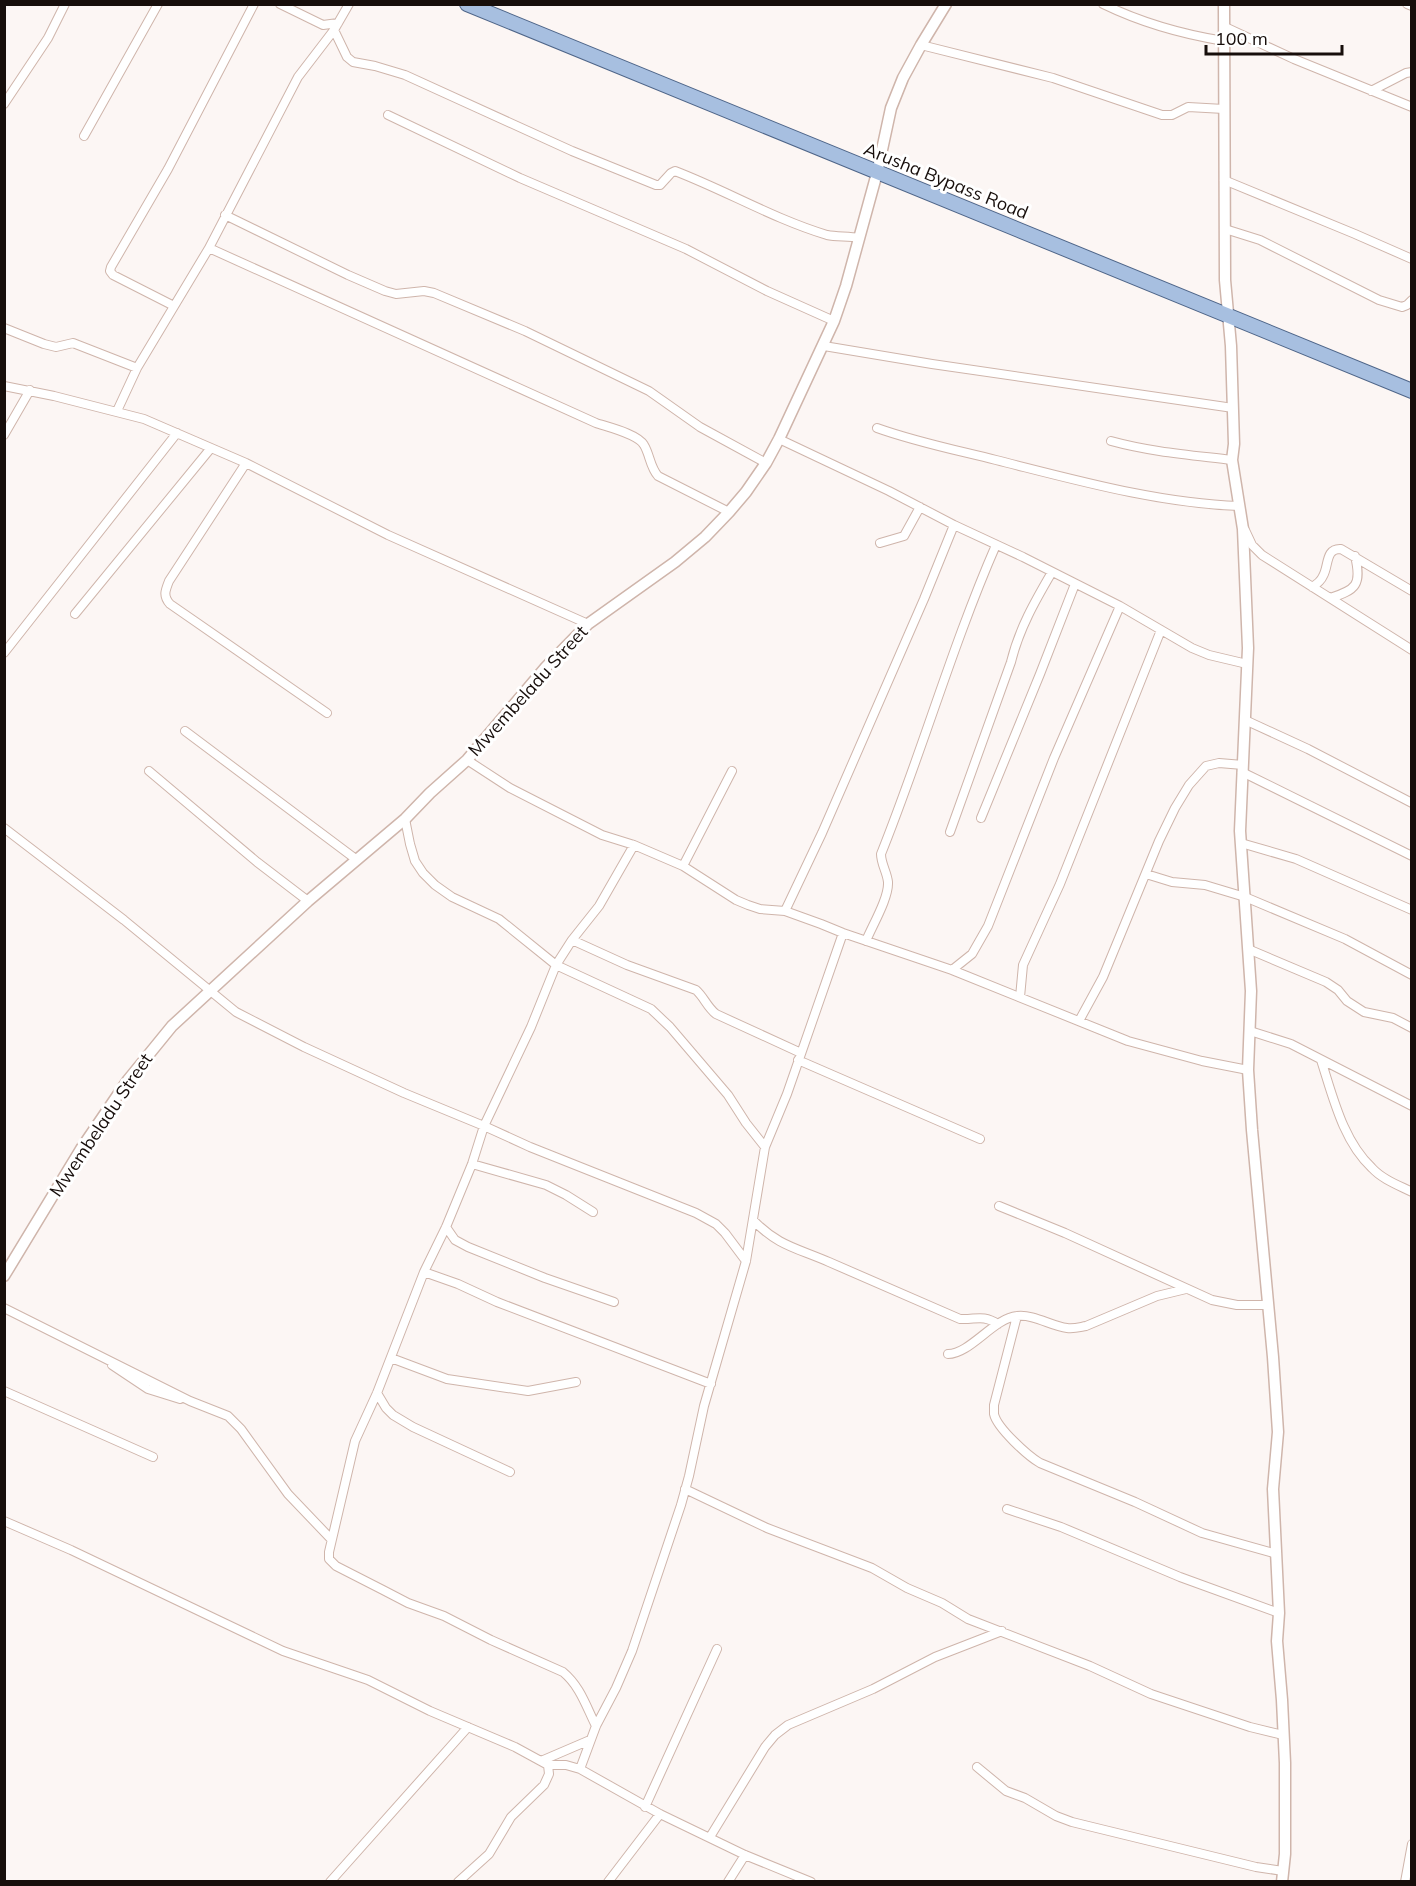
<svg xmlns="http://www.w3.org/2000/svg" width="1416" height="1886" viewBox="0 0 1416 1886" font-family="Mulish,sans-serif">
<rect width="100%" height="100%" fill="#fcf6f4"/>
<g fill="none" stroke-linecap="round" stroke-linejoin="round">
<defs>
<path id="minor" d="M280,4L323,25L338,23
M1103,4C1142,23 1181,34 1224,41
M1407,4L1412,6
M1225,27L1294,59L1412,107
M334,30L347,57L353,62L375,66L405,75L572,151L656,185H660L671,173L675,171C727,191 774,219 827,235C837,237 849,236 859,238
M921,45L1053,78L1162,115H1172L1188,107L1224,109
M1371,91L1406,73L1412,72
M4,104L48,38L65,4
M388,115L520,178L686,249L767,291L834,321
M84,136L158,4
M1224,180L1355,234L1412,259
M225,215L348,275L385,291L396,294L424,291L434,293L525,331L649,391L700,427L766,463
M1225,229L1260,240L1379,300L1402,307L1407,305L1412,300
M209,248L596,423C608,427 638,434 644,445C650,455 650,467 658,476L729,512
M174,306L113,275L110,271L111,267L168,169L254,4
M4,328L44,344L56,347L73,343L137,368
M824,346L932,364L1233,408
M4,386L54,396L144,419L246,463L388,535L588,624
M117,411L137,368L209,248L298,77L334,30L349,4
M877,428C916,442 956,450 996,460C1076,480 1157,503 1239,506
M4,435L30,390
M779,439L889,491L954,525L1023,557L1120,606L1192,648L1209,655L1247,664
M1111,441C1151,452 1191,455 1232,460
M246,463L169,581C165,591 163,596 170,604L327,713
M1245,530L1252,545L1262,555L1412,650
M880,543L904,536L920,507
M1312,587C1317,584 1321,581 1323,576C1329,566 1325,548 1341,549L1412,591
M1330,598C1356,590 1362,585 1355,556
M75,614L211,448
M4,653L177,433
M1245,720L1308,749L1412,803
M185,731L357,860
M467,760L510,788L602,835L634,845L683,866L736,900L748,905L760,909L785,911L821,924L843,933L952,970L1128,1041L1202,1061L1248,1070
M149,771L257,862L308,901
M1242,772L1412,856
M981,818L1040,674L1075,584
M405,819L410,844L415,861L423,873L435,885L452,897L499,919L556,965L651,1009L670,1027L728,1095L746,1123L765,1147
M4,828L124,920L236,1012L304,1047L404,1093L484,1126L530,1147L696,1213L716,1224L725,1233L746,1261
M950,832L1011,662C1019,629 1035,601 1052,572
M1241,843L1296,859L1412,910
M683,866L732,771
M1146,874L1172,882L1205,885L1245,897L1345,939L1412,975
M785,911L822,833L924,599L954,525
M572,940L627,965L696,990C704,997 707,1007 716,1014L801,1053
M866,941C872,926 889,898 888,882C887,872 881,864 881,854C922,752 952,646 996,545
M1248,949L1326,982L1338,990L1347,1001L1364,1012L1393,1018L1412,1028
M952,970L972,954L988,926L1054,758L1120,606
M1020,997L1023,965L1060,884L1161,630
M1079,1021L1103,977L1159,841L1175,808L1189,785L1206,766L1219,763L1243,765
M1250,1031L1291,1044L1412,1106
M798,1060L980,1139
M1321,1060C1333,1097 1343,1141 1372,1168C1382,1179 1398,1185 1412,1192
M472,1164L546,1185L566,1195L593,1212
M999,1206L1065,1233L1212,1300L1237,1305H1268
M753,1220C778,1246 797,1248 829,1262C872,1281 916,1300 960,1319C976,1320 982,1314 998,1324
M446,1227L455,1240L468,1247L545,1278L614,1302
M424,1272L458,1284L497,1302L711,1384
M4,1308L190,1401L228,1416L241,1429L288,1494L331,1539
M1017,1316L994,1405C994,1406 994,1413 994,1414C997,1428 1028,1456 1040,1463L1135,1502L1202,1533L1277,1554
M948,1354C970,1354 994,1318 1017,1316C1034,1314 1051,1326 1067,1328C1074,1329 1080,1327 1086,1326L1157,1296L1186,1289
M391,1358L447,1379L528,1391L576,1382
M112,1365L148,1389L180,1399
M4,1391L153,1457
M377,1393L386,1408L393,1415L413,1427L510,1472
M685,1489L767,1528L872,1568L907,1588L942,1603L968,1619L1090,1666L1151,1694L1250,1727L1283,1735
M1007,1509L1061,1527L1180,1577L1279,1613
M4,1521L71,1550L283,1651L368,1680L430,1711L515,1747L548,1765H566L580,1769L660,1814L745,1855L811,1882
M596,1726C586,1706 580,1686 563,1672L491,1640L444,1616L408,1603L383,1590L336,1566L329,1559V1552L355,1441L377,1393L424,1272L446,1227L472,1164L484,1126L531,1027L556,965L572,940L599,906L634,845
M541,1761L590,1740
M977,1767L1006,1791L1025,1798L1056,1816L1072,1822L1256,1867L1283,1871
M580,1769L596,1726L616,1688L632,1651L681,1505L689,1476L704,1406L746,1261L765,1147L787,1094L843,933
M645,1807L717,1649
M710,1837L765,1747L775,1735L788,1725L873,1689L935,1657L1002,1631
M330,1882L468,1727
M458,1882L489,1854L511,1817L544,1785L549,1774L548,1765
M608,1882L660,1814
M728,1882L745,1855
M1405,1882L1412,1844"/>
<path id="tertiary" d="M1224,4L1225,280L1231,346L1234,444L1232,460L1243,529L1248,648L1240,831L1251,991L1248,1070L1252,1130L1273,1357L1278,1432L1273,1489L1279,1613L1277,1641L1282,1700L1285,1763V1854L1282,1882
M4,1276L81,1149L128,1080L172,1026L308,901L405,819L430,793L467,760L546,667L588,624L675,562L705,537L729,512L746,492L766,463L779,439L834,321L846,286L877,173L891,108L903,78L921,45L946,4"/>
<path id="primary" d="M467,4L1412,391"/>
</defs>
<use href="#minor" stroke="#cfb5ab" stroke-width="10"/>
<use href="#tertiary" stroke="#cfb5ab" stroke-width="13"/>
<use href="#primary" stroke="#4e6588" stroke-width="16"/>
<use href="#minor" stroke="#fff" stroke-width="8"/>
<use href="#tertiary" stroke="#fff" stroke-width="10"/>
<use href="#primary" stroke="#a7bfe0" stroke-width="14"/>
</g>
<g text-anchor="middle" stroke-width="6" stroke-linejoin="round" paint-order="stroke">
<g font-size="18" fill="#170e0b" stroke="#fff">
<text transform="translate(946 181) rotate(22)" y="6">Arusha Bypass Road</text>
<text transform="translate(528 691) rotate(-48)" y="6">Mwembeladu Street</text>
<text transform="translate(101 1125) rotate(-56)" y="6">Mwembeladu Street</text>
</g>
</g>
<rect width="1416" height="1886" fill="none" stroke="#170e0b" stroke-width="12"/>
<path d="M1206 45v9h136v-9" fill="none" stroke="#170e0b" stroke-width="3"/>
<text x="1215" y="45" font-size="18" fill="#170e0b" stroke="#ffffff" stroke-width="4.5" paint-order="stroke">100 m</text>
</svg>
